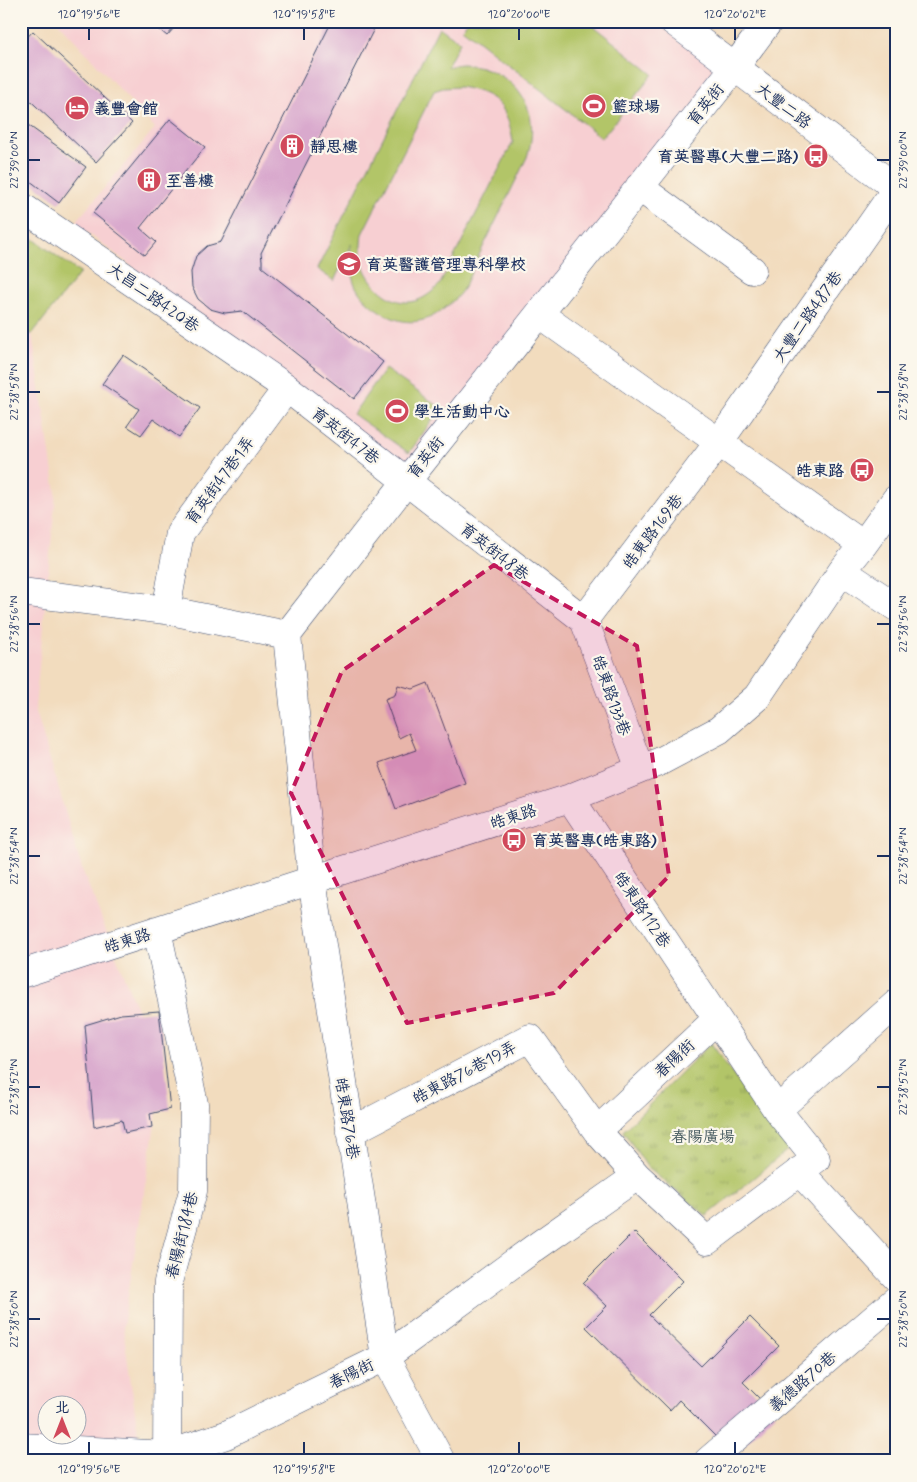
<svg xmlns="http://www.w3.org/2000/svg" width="917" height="1482" viewBox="0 0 917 1482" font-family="Mynerve,'LXGW WenKai TC',sans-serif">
<defs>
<pattern id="park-tufts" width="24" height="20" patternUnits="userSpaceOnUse" patternTransform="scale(1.25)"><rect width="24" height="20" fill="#b2c568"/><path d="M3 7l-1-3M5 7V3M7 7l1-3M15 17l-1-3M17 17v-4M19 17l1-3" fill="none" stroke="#90a059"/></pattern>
</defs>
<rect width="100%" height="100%" fill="#fbf7ec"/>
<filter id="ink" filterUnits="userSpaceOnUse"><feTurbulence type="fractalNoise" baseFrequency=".02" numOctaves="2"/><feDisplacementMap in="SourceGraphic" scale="10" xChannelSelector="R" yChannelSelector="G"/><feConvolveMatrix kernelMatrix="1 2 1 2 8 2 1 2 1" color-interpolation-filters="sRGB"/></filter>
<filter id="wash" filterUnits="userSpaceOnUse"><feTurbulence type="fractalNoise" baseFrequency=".0096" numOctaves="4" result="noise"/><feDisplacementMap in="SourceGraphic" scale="20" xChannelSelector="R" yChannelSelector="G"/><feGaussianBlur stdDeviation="1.12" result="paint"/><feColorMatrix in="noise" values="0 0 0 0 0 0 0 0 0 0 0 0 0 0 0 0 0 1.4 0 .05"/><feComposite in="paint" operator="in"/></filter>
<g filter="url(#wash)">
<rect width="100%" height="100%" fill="#f2dcbe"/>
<path fill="#f7cfd2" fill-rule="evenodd" d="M57,21H654L721,71L404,473L75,223L155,128Z
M32,334L56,493L35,708L82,869L140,1017L157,1111L123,1327L142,1461H21V335ZM48,1404H78V1434H48Z"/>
<path fill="#b2c568" stroke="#667a63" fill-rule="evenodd" d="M468,21H587L653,74L602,138L462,28Z
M439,27L460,42L447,67C452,66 457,64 462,64C468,64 475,66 481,67C523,80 541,116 527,157C515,183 502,208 490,233C483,247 476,261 470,275C467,280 465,287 461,292C457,298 450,303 445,308C423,326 401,326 378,310C351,292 349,274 352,244L334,281L317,269ZM460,87C497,94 507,105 513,142L440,284C432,293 419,303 406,302C386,302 367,280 362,262C360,253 361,243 362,234L434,91L443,88Z
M21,230L80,273L32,334L21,335Z
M385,369L441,408L409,453L353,414Z"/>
<path fill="url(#park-tufts)" stroke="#667a63" d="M711,1043L762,1117L791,1147L707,1216L648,1168L623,1131Z"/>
<g id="blocks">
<path fill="#d9a9cd" d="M149,21H180L167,36Z
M332,21H378L261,253L262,260V267L383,362L354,399L242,311L225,313L210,309L198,299L192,287L191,272L196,256L207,246L221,242Z
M33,31L132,123L96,162L21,92V44Z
M170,119L205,147L140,228L156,242L145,255L93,213Z
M21,120L86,167L59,203L21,174Z
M123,355L200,408L179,437L153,419L141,435L127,426L139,409L102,384Z
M428,683L465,783L396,809L379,763L416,750L409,733L399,738L385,699L395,695L398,685L413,689Z
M159,1011L170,1109L150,1114L152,1127L125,1133L122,1120L94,1127L85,1025L121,1014Z
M634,1232L683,1281L649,1315L701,1366L750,1317L779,1346L743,1382L775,1414L734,1455L679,1400L670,1410L586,1327L607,1306L583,1283Z"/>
</g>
</g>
<g filter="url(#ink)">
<use href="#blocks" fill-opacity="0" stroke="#3b496c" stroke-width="1"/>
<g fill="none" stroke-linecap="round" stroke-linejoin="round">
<defs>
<path id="minor" d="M673,21L896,188
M639,187L752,270
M21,206L287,388L584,620
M539,314L863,545
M842,571L896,607
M21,592L166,610L287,635L406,482L734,68L769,21
M166,610L180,533L287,388
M584,620L719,442L896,189
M584,620L640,769
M287,635L312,880L385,1357L441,1461
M570,798L717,1019
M157,930L194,1104L193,1191L168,1282L167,1461
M21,974L312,880L570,798L661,761L719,730L757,697L842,571L863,545L896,499
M717,1019L777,1110L816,1159L707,1241L637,1176L597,1131Z
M777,1110L896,1004
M350,1132L530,1038L597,1131
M799,1171L896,1277
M21,1447L167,1455L226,1435L385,1357L533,1249L637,1176
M708,1461L896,1300"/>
</defs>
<use href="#minor" stroke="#3b496c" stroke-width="29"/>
<use href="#minor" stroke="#fff" stroke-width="28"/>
</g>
</g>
<path fill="#c2185b" fill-opacity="0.2" stroke="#c2185b" stroke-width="4" stroke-dasharray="10 6" stroke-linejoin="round" d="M494,565L637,646L669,876L554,993L407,1023L291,793L342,671Z"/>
<path fill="none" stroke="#1b2f5e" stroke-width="2" d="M89,28V40M304,28V40M519,28V40M735,28V40M28,160H40M877,160H890M28,392H40M877,392H890M28,624H40M877,624H890M28,856H40M877,856H890M28,1087H40M877,1087H890M28,1319H40M877,1319H890M89,1442V1454M304,1442V1454M519,1442V1454M735,1442V1454"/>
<defs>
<symbol id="stadium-disc" viewBox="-11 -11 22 22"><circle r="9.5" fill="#d1495b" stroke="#fbf7ec"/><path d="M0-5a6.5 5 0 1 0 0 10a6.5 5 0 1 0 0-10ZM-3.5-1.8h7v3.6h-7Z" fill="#fff"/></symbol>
<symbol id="hotel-disc" viewBox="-11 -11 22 22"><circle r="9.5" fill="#d1495b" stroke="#fbf7ec"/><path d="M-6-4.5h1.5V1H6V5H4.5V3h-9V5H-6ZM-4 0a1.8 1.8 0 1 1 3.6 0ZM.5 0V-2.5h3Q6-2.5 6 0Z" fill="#fff"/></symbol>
<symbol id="building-disc" viewBox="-11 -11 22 22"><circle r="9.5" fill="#d1495b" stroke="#fbf7ec"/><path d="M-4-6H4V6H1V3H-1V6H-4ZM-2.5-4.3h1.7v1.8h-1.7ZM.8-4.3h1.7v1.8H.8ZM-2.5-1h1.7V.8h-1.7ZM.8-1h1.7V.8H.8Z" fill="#fff"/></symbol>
<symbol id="bus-disc" viewBox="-11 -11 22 22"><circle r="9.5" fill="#d1495b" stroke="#fbf7ec"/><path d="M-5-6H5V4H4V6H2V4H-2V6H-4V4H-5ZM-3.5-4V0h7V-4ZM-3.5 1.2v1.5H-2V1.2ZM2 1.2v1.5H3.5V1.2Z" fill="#fff"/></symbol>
<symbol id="school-disc" viewBox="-11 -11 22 22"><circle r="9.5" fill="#d1495b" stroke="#fbf7ec"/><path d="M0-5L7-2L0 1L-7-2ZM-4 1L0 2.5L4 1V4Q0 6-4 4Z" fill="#fff"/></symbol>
</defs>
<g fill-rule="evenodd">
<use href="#stadium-disc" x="580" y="92" width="28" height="28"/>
<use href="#hotel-disc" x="63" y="94" width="28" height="28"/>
<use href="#building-disc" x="278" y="132" width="28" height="28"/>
<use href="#bus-disc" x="802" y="142" width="28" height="28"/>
<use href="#building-disc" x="135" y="166" width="28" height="28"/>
<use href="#school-disc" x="335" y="250" width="28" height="28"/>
<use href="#stadium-disc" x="383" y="397" width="28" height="28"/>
<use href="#bus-disc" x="848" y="456" width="28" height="28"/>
<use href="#bus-disc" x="500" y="826" width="28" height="28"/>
</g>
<g text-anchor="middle" stroke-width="4.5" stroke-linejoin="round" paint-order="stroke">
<g font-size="16" fill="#1b2f5e" stroke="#fbf7ec">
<text transform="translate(705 104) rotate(-52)" y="6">育英街</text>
<text transform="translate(784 105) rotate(37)" y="6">大豐二路</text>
<text transform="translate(154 297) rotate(35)" y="6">大昌二路420巷</text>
<text transform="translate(807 316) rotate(-55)" y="6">大豐二路487巷</text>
<text transform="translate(346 435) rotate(38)" y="6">育英街47巷</text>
<text transform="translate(425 457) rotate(-52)" y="6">育英街</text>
<text transform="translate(219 480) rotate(-54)" y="6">育英街47巷1弄</text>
<text transform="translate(652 531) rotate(-53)" y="6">皓東路169巷</text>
<text transform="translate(495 551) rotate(38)" y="6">育英街48巷</text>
<text transform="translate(612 695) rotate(70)" y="6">皓東路133巷</text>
<text transform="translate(513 816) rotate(-18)" y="6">皓東路</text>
<text transform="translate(643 909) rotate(56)" y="6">皓東路112巷</text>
<text transform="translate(127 940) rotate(-18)" y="6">皓東路</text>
<text transform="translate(674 1058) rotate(-43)" y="6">春陽街</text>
<text transform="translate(464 1072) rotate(-28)" y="6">皓東路76巷19弄</text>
<text transform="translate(348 1118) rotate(81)" y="6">皓東路76巷</text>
<text transform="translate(181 1235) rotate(-76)" y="6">春陽街184巷</text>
<text transform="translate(351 1373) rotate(-26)" y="6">春陽街</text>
<text transform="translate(802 1381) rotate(-41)" y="6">義德路70巷</text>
</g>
<g font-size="16" font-weight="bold" fill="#1b2f5e" stroke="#fbf7ec" text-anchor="start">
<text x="612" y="112">籃球場</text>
<text x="94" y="114">義豐會館</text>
<text x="310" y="152">靜思樓</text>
<text x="798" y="162" text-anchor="end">育英醫專(大豐二路)</text>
<text x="166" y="186">至善樓</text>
<text x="366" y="270">育英醫護管理專科學校</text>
<text x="414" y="417">學生活動中心</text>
<text x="844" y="476" text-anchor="end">皓東路</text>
<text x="532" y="846">育英醫專(皓東路)</text>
</g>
<g font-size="16" fill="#485c61" stroke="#fbf7ec">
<text x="703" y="1142">春陽廣場</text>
</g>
</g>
<rect width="917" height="1482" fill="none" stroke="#fbf7ec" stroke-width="55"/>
<g transform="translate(62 1420)"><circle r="24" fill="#fbf7ec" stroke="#a1a7b3"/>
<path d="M0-4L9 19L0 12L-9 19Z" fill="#d1495b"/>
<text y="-8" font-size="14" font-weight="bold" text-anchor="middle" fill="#1b2f5e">北</text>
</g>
<rect x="28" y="28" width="862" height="1426" fill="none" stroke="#1b2f5e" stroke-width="2"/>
<g font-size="12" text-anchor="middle" fill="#1b2f5e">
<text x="89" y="18">120°19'56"E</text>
<text x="304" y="18">120°19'58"E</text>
<text x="519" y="18">120°20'00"E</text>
<text x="735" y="18">120°20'02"E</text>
<text transform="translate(14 160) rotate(-90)" y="4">22°39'00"N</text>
<text transform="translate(903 160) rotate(-90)" y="4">22°39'00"N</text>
<text transform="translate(14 392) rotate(-90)" y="4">22°38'58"N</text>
<text transform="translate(903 392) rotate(-90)" y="4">22°38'58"N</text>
<text transform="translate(14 624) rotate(-90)" y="4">22°38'56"N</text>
<text transform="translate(903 624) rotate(-90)" y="4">22°38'56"N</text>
<text transform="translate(14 856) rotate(-90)" y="4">22°38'54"N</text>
<text transform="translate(903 856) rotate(-90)" y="4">22°38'54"N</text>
<text transform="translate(14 1087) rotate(-90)" y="4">22°38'52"N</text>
<text transform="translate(903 1087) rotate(-90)" y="4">22°38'52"N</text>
<text transform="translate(14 1319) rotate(-90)" y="4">22°38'50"N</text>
<text transform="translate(903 1319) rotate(-90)" y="4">22°38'50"N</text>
<text x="89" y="1473">120°19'56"E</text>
<text x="304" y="1473">120°19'58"E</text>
<text x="519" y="1473">120°20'00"E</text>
<text x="735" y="1473">120°20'02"E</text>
</g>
</svg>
